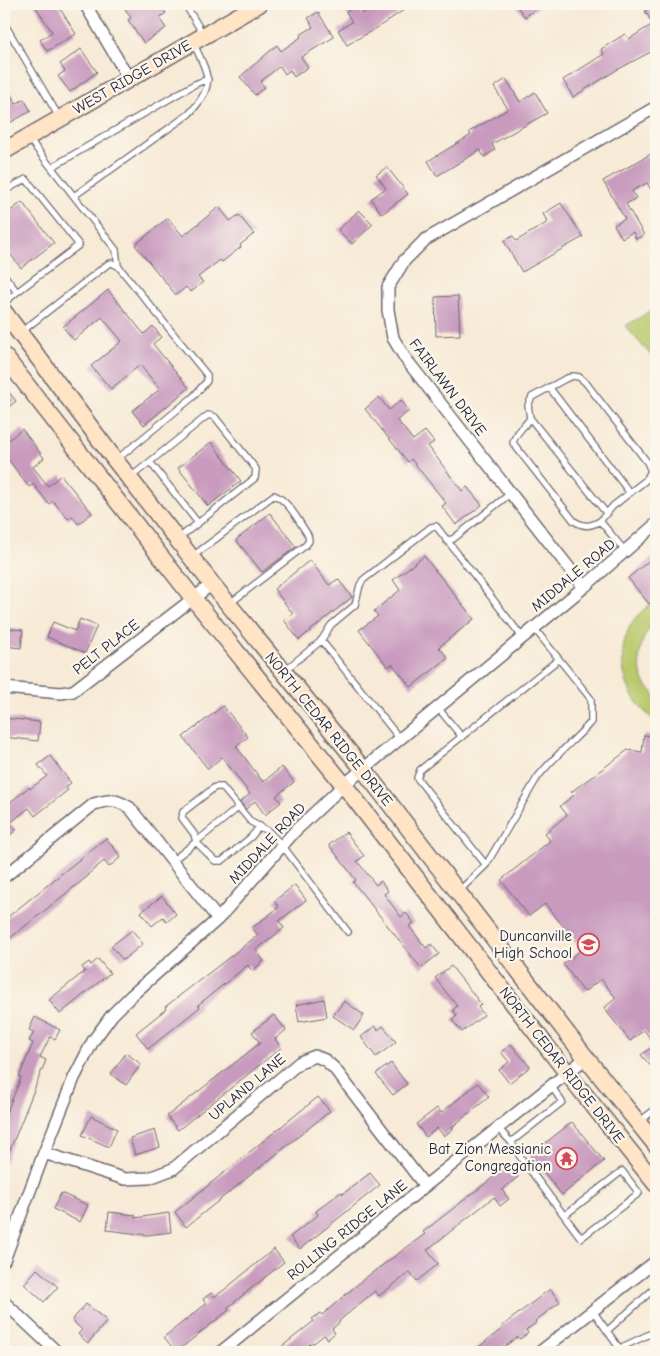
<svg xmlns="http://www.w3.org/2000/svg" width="660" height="1356" viewBox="0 0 660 1356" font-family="'Comic Neue',sans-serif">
<rect width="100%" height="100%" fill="#fbf7ec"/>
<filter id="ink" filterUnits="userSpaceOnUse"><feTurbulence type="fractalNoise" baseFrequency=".02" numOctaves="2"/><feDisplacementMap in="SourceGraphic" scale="10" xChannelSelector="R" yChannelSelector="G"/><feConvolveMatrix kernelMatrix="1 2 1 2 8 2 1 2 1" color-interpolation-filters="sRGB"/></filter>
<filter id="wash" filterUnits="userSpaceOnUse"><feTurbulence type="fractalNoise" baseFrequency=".0096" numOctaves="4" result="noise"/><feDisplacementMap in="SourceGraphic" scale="20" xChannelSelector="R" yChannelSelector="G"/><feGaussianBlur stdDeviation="1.12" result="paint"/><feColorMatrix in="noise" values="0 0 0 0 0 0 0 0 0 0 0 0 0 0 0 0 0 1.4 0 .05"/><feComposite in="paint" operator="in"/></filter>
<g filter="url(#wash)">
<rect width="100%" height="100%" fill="#f7ead6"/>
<path fill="#b9c96c" stroke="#6e7654" d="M656,308V361L625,326Z
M656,600V620C639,636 634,665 646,685C649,689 654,693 656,698C658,703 656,715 656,721C625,700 613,658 631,624C637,614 647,607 656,600Z"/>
<g id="blocks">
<path fill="#c79abe" d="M34,4H57L76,34L47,51L40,40L52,32Z
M122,4H159L166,13L159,18L166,28L144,43L128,20L131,18Z
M377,4H401L405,9L380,26L347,45L338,30L352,22L346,12L357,5L362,14Z
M515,4H542L525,17Z
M656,5V49L615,71L573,97L563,80L604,54L601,49L625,34L629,39L653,24L645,11Z
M318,12L334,37L301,57L308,67L294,77L290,70L285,74L280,66L260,82L265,87L255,95L240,77L277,45L281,51L301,37L300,35L313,27L308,18Z
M81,49L97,72L70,92L58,76L65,71L60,64Z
M506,79L520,102L535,92L547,113L492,144L495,150L484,157L480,150L437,176L428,161L471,135L469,132L508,109L494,87Z
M4,81L16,104L24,99L31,111L4,126Z
M656,151V198L647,183L632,191L636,198L626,204L644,235L636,239L633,232L622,238L614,225L625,219L603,181Z
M387,167L408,194L382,214L371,199L386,188L376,175Z
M22,202L54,243L21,268L4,246V216Z
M561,203L583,237L522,272L504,241L513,236L516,241L548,222L543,214Z
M219,207L230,221L239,215L254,234L240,245L241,247L222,262L220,260L198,277L203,282L191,292L186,287L176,295L135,245L168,218L183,236Z
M359,210L373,224L352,244L338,230Z
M108,290L144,334L153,326L161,337L153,344L189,388L144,425L132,411L160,389L140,365L111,389L91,366L122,341L102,317L74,340L63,327Z
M458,296L460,335L436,336L435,297Z
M4,386L16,401L4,411Z
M379,397L389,410L401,400L409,411L397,420L413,440L425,431L434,442L428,446L462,491L467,487L482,505L456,525L442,506L446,503L411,459L408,462L365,409Z
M22,429L44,458L33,467L48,486L61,475L92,513L78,524L72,516L68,519L53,501L49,504L33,484L29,487L4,454V444Z
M211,442L241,481L208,506L178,468Z
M270,513L296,547L262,572L236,540Z
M656,555V598L649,604L628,578Z
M424,556L474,619L439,647L448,658L411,687L392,664L388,667L359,630L378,616L374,611L400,590L393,580Z
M310,560L329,585L338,579L352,597L299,640L284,620L293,614L274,589Z
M80,619L97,626L85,653L47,637L53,622L75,631Z
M4,628L23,630L21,648L4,646Z
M223,706L248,737L236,746L263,782L282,767L294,782L276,796L281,802L265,815L255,801L246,809L240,802L250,794L222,757L208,769L183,737Z
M4,718L40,722L38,741L4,737Z
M644,735L652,736L656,742V1072L641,1055L655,1045L644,1030L630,1041L604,1008L616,998L601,979L584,992L563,964L582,949L545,904L529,916L501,880L550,841L545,833L567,815L560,806L574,795L571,792L628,750L642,752Z
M50,756L71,783L66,787L68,790L35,816L29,808L10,823L16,830L4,840V807L29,787L30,789L47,776L38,765Z
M346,832L364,856L357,861L376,885L381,881L388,891L384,894L401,917L406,913L414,923L409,926L426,948L431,944L439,954L421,968L353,882L356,880L329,845Z
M106,838L121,857L109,867L104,861L87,875L88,876L4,943V920Z
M295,885L306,900L279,921L284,928L256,950L264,961L252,971L248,965L198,1005L200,1007L148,1049L136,1033L166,1009L165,1007L258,935L252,928L279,907L274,901Z
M162,896L176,914L167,922L163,917L152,926L141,912Z
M132,930L143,944L123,960L111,946Z
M98,959L110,973L60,1014L49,1000L85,971L82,967L89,962L91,965Z
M451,966L481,1004L478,1007L484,1015L462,1032L452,1020L457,1016L453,1010L457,1006L435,978Z
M324,999L327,1017L299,1022L296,1005Z
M344,1001L364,1015L354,1030L333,1016Z
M274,1015L286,1030L275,1039L281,1048L178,1130L167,1116L260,1043L252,1032Z
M35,1017L60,1030L55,1039L50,1037L40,1057L46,1060L4,1165V1118L21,1078L19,1077L33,1043L29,1041L34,1032L29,1030Z
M375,1026L378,1030L383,1026L396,1042L376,1057L361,1037Z
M511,1044L530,1067L509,1083L499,1070L509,1062L501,1052Z
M126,1053L141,1064L126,1085L111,1074Z
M391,1063L407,1084L393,1095L376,1074Z
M478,1083L489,1097L452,1127L453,1129L444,1136L437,1128L426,1137L416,1124L437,1108L441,1113Z
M318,1097L330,1111L186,1227L175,1212Z
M91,1116L117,1129L109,1147L82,1135Z
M572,1122L604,1161L562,1195L530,1155Z
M155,1130L160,1147L135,1155L130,1138Z
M509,1165L518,1177L502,1190L509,1199L500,1206L494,1197L427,1250L438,1264L417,1281L410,1272L379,1296L375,1291L339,1321L340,1322L332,1329L335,1333L328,1339L324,1335L314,1343L313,1342L300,1352H275L314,1321L312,1319L320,1313L322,1315L365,1278L425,1234L423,1232Z
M370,1173L380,1185L300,1249L290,1237L318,1215L316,1211L341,1192L343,1194Z
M61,1193L88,1205L80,1222L53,1209Z
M109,1212L135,1215V1218L169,1213L171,1232L147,1235L107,1230Z
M274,1249L284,1262L227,1308L229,1310L176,1352L164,1337L206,1304L203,1299L211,1293L214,1297L224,1290Z
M37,1269L58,1287L44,1302L24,1284Z
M550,1289L560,1302L535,1321L536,1323L526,1330L528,1333L520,1339L518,1337L497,1352H472L503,1328L502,1326Z
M86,1304L107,1321L88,1343L78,1334L82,1330L72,1320Z"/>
</g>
</g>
<g filter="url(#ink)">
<use href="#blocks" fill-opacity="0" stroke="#6d6871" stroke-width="1"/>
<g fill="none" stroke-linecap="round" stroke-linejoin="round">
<defs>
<path id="lane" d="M185,4L203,34
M4,23L59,117
M29,139L116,250L118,266
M52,167L195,84L208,79
M4,191L26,179L79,245L17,292L4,275
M74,196L189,114C216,85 209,77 194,44
M4,303L17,292
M21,332L108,264L112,263L118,266L207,375V381L193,397L116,460
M549,387L630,493
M530,418L607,514
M150,462L198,523
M131,477L208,415L215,417L256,469L255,478L179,538
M600,521C590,527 584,527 574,521L513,443C515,432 525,427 530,418L528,405L532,397L565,379L573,376L579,377L586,383L647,462L651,471L646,480L613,506L600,521L625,551
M446,540L453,539L511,493
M193,556L274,495C289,501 299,522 308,535L309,541L306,545L229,604
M321,640L400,739
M285,670L321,641L331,625L355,605L360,585L363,580L431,527L436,526L523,638
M438,708L462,737
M239,807L196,842L215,861H222L251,837L260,826
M172,861L196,842L194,834L182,818L183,812L215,787H222L251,822L268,831L282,845L348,932
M486,865L417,778L420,770L559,659
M459,891L486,865L537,778C553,757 574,741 591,722V699L534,628
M640,1121L656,1109
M498,1128L511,1142L562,1102L552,1087
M511,1142L521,1158L581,1238L639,1193L622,1171L565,1215
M593,1311L622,1352
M608,1330L656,1287
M620,1348L656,1331"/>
<path id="street" d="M85,4L129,79
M584,587L405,358L393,338L388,310V287L404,261L425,240L656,107
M4,688L61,693L73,691L212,584
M4,877L94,804C110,799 116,799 130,808L218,919
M44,1153L125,1179L149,1178L173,1169L300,1062L315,1056L325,1060L334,1068L425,1186
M4,1260L44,1153L74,1078L93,1041L112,1015L132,995L218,919L295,831L344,785L584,587L656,524
M4,1302L57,1352
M221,1352L425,1186L586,1058
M540,1352L656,1261"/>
<path id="secondary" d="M4,151L259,4
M4,312L115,460L212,584L363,769L586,1058L656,1145
M4,356L193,598L344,785L568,1074L656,1184"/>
</defs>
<use href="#lane" stroke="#6d6871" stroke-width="8"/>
<use href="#street" stroke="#6d6871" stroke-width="14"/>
<use href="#secondary" stroke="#6d6871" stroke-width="19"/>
<use href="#lane" stroke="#fff" stroke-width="5.5"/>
<use href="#street" stroke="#fff" stroke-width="11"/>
<use href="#secondary" stroke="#ffe4c6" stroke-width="16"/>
</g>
</g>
<defs>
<symbol id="school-ring" viewBox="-11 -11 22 22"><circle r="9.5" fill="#fbf7ec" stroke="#d1495b" stroke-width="1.5"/><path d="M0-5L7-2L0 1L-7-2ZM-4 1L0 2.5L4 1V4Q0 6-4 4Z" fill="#d1495b"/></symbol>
<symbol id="temple-ring" viewBox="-11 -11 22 22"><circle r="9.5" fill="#fbf7ec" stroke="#d1495b" stroke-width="1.5"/><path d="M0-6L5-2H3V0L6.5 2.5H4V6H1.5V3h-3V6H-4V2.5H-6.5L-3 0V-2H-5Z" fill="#d1495b"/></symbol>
</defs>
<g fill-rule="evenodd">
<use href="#school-ring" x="576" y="932" width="25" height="25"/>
<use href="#temple-ring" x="554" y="1146" width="25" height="25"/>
</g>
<g text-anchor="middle" stroke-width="4.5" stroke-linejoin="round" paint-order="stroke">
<g font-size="15" fill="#22223b" stroke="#fbf7ec">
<text transform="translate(132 77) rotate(-30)" y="5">WEST RIDGE DRIVE</text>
<text transform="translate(448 387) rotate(53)" y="5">FAIRLAWN DRIVE</text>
<text transform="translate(573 575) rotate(-40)" y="5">MIDDALE ROAD</text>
<text transform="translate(106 647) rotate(-38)" y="5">PELT PLACE</text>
<text transform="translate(329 729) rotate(51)" y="5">NORTH CEDAR RIDGE DRIVE</text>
<text transform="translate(267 843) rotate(-47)" y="5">MIDDALE ROAD</text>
<text transform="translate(562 1065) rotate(52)" y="5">NORTH CEDAR RIDGE DRIVE</text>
<text transform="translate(247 1087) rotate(-40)" y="5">UPLAND LANE</text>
<text transform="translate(347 1230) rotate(-39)" y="5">ROLLING RIDGE LANE</text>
</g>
<g font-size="15" fill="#22223b" stroke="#fbf7ec" text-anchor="end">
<text x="572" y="941">Duncanville<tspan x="572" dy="17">High School</tspan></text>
<text x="551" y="1154">Bat Zion Messianic<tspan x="551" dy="17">Congregation</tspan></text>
</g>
</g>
<rect width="660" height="1356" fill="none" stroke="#fbf7ec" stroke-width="20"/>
</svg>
